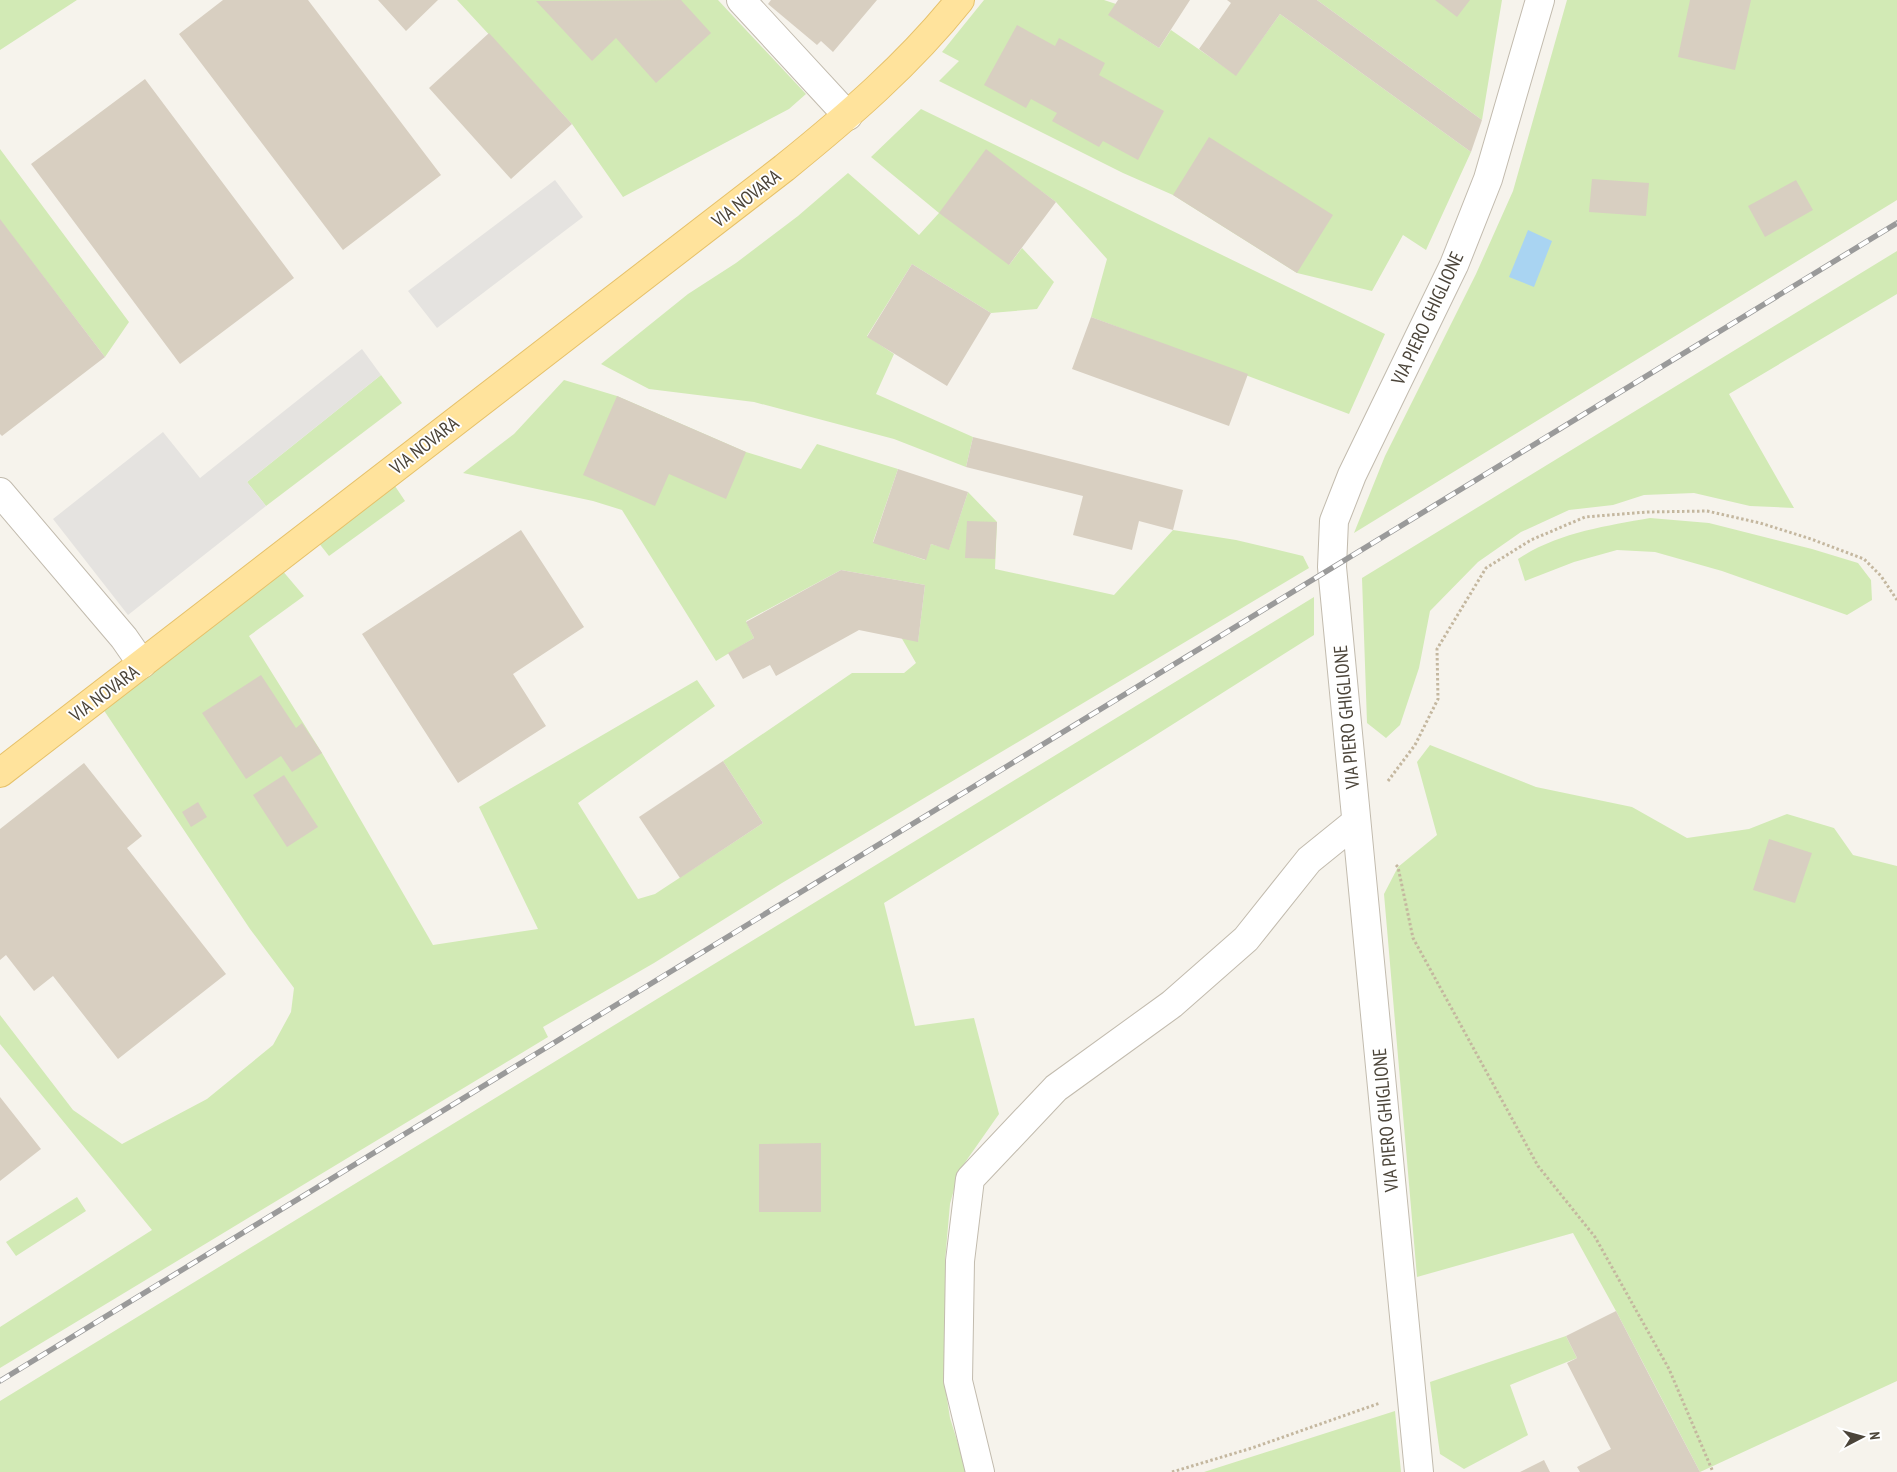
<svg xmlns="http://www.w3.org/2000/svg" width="1897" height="1472" viewBox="0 0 1897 1472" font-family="'PT Sans Narrow',sans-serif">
<rect width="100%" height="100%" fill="#f6f3ec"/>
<path fill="#d2eab5" d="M0,0H77L0,50Z
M457,0H718L806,94L789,109L623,197L572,124Z
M984,0H1104L1116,4L1109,15L1159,48L1171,30L1236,75L1280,14L1471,152L1426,250L1403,235L1372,291L1297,273L1173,195L1123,173L939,81L959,61L942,52Z
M1317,0H1502L1482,120Z
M1567,0H1897V200L1354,533L1385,456L1476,274L1513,191Z
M921,109L1385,334L1349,414L1091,317L1107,259L1056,202L1041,191L1009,265L1022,248L1054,282L1037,309L991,313L912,264L867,336L894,354L876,394L973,437L966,467L894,439L754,402L649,389L601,364L688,294L736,263L798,216L848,173L919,235L939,213L871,157Z
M0,149L129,322L105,357L0,220Z
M1897,251V294L1729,394L1794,508L1750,506L1694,493L1644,495L1613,505L1569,510L1521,532L1478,562L1430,611L1419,668L1400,725L1386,738L1367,723L1362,578Z
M381,375L402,403L266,506L247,482Z
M564,380L617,396L746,452L801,469L817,444L898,469L873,542L925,560L931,544L949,549L968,492L997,522L995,569L1114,595L1173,530L1236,540L1303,556L1309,568L782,883L654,963L543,1027L548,1037L0,1368V1327L152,1230L0,1044V1015L73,1110L122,1144L207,1099L273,1045L291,1012L294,988L250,929L101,706L281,569L304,596L249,636L322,753L433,945L538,929L479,807L697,680L715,706L578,803L638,899L655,894L763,823L723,761L852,673H904L916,663L901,637L918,641L925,585L841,570L746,621L754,638L716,661L622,510L593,501L463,473L514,434Z
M395,486L405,501L329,556L318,542Z
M1650,518L1709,523L1812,549L1858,563L1871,580L1872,600L1847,615L1722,571L1655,552L1617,550L1574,562L1525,581L1518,559C1557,533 1605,526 1650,518Z
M1314,597V635L1148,740L884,903L915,1026L974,1018L999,1114L959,1171L950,1204L945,1261V1386L950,1418L967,1472H0V1401Z
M1430,745L1536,787L1632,807L1687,838L1749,829L1787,814L1834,828L1853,855L1897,866V1381L1700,1472L1616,1311L1573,1233L1417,1277L1384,894L1398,867L1437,835L1417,762Z
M77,1197L86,1211L16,1256L6,1242Z
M1566,1336L1577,1358L1510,1385L1528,1435L1464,1469L1440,1454L1430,1382Z
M1395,1411L1401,1472H1204Z"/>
<path fill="#e5e3e0" d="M555,180L583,217L437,328L408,291Z
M362,349L381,375L247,482L266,506L128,615L53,519L163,432L200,478Z"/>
<path fill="#a9d4f2" d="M1528,230L1552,241L1534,287L1509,277Z"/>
<path fill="#d8cfc1" d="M223,0H308L441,175L343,250L179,34Z
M378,0H438L406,31Z
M681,0L711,33L656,83L616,38L592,61L536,1Z
M771,0H877L833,52L821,41L817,45L768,4Z
M1118,0H1190L1159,48L1108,15Z
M1227,0H1317L1482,120L1471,152L1280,14L1236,76L1199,49L1231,3Z
M1435,0H1470L1457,17Z
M1690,0H1751L1735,70L1678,57Z
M1017,25L1055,46L1059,38L1105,63L1099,75L1164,111L1138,160L1103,141L1099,147L1052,121L1057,113L1031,99L1026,108L984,85Z
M489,33L572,124L511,179L429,88Z
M145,79L294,278L180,364L31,164Z
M1209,137L1333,215L1297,273L1173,195Z
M986,149L1056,202L1009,265L939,213Z
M1592,179L1649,183L1646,216L1589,212Z
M1796,180L1813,210L1765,237L1748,206Z
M0,219L105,357L2,436L0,434Z
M912,264L991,313L947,386L867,337Z
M1091,317L1248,374L1229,426L1072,369Z
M617,396L746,452L726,499L669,474L655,506L583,475Z
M973,437L1183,490L1173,530L1139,521L1132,550L1073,535L1083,496L966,467Z
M898,469L968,492L949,550L931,544L926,560L873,543Z
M967,521L997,522L995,559L965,558Z
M521,530L584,627L513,674L546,726L458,783L362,634Z
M841,570L925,585L918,642L859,630L776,676L770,665L743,679L728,653L754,638L746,622Z
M261,675L296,728L302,723L322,753L292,772L281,756L246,779L202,713Z
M723,761L763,823L680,878L639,817Z
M84,763L142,836L127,848L226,974L118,1059L53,976L34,991L6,955L0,960V829Z
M284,775L318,827L287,847L253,795Z
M198,802L207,817L191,827L182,812Z
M1769,839L1812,853L1795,903L1753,890Z
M0,1097L41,1149L0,1181Z
M821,1143V1212H759V1144Z
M1616,1311L1659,1394L1700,1472H1580L1577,1467L1611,1449L1567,1363L1577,1358L1566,1336Z
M1544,1460L1550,1472H1520Z"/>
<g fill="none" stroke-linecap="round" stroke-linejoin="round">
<defs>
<path id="minor" d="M741,0L848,116
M0,492L124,638L142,664
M980,1472L958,1381L960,1261L970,1179L1056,1088L1172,1004L1246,939L1309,860L1356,822
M1419,1472L1332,567L1334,521L1352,475L1454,265L1488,179L1540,0"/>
<path id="major" d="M0,773L784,168C847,117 909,64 960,0"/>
</defs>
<use href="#minor" stroke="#c2bbae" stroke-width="30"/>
<use href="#major" stroke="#e6c16a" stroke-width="30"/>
<path stroke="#c4b79f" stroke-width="3" stroke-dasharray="2.5 2.5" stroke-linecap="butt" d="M1388,781L1415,745L1438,699L1437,649L1486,568L1531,540L1585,517L1647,512L1707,511L1760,523L1811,539L1864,559L1881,576L1897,600
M1396,865L1398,867L1413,938L1538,1166L1595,1237L1669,1369L1713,1472
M1172,1472L1252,1448L1380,1403"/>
<use href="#minor" stroke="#fff" stroke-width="28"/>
<use href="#major" stroke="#ffe39c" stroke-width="28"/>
<defs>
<path id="rail" d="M0,1381L1897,223"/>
</defs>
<use href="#rail" stroke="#9a9a9a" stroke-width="5.5"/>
<use href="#rail" stroke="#fff" stroke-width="4" stroke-dasharray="11" stroke-linecap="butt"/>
</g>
<g text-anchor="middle" stroke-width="4" stroke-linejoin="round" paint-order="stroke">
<g font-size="19" fill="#4b4439" stroke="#fff">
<text transform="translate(746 198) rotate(-38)" y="7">VIA NOVARA</text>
<text transform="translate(1427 318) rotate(-65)" y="7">VIA PIERO GHIGLIONE</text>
<text transform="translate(424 445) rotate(-38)" y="7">VIA NOVARA</text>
<text transform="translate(104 693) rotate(-37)" y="7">VIA NOVARA</text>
<text transform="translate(1346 717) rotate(-95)" y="7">VIA PIERO GHIGLIONE</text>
<text transform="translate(1385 1120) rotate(-95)" y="7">VIA PIERO GHIGLIONE</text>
</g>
</g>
<g transform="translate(1862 1437) rotate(84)" stroke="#ffffff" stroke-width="4" paint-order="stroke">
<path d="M0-4L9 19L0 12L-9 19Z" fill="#4b4439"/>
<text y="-8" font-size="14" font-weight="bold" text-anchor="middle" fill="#4b4439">N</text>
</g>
</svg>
